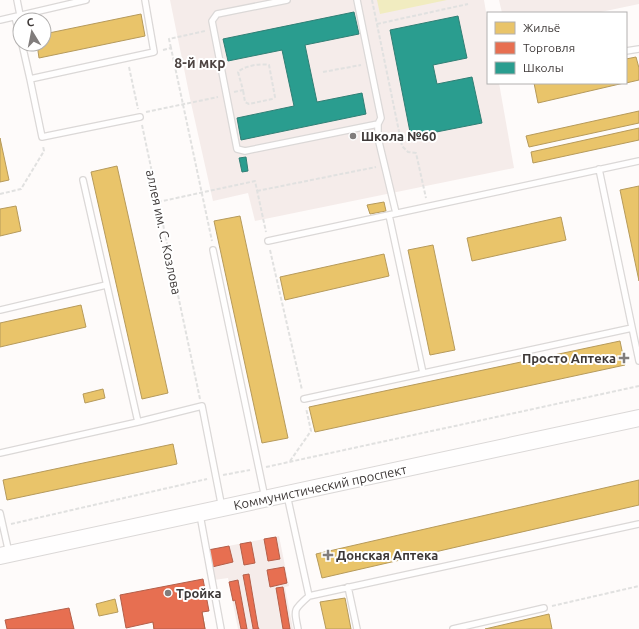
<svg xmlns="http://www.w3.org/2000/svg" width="639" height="629" viewBox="0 0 639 629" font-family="Ubuntu,sans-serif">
<rect width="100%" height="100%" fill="#fefbfa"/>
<path fill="#f5ecea" d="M170,0H484L488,24V83H499L514,168L255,221L248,193L213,201L191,103Z
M499,0H639V4L596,13H502Z
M279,536L289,586L285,587L293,629H238L228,578L214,580L208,550Z"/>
<path fill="#f1ecc0" d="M377,0H447L380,14Z"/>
<path fill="#e9c46a" stroke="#b69a5b" d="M141,14L145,36L39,58L37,44H44V34Z
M636,57L639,68V80L626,83V59Z
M534,83H624L538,103Z
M639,111V123L529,147L526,136Z
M639,128V140L533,163L531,152Z
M0,138L9,180L0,182Z
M117,166L168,393L142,399L91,172Z
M639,186V281L620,190Z
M384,202L386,211L370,214L367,205Z
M16,206L21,231L0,236V209Z
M240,216L288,438L262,443L214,221Z
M561,217L566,240L472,261L467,238Z
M433,245L455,350L430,355L408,250Z
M384,254L389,276L285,300L280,277Z
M81,305L86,327L0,347V323Z
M620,341L625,365L315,432L309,407Z
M103,389L105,398L85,403L83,394Z
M173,444L177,464L7,500L3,480Z
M639,480V505L322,578L316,554Z
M345,598L351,629H326L320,602Z
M115,599L118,612L99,616L96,604Z
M190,611L191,614L202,612L205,629H154L153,622L163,620L162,617Z
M549,614L552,629H485Z"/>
<path fill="#e76f51" stroke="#b45f4a" d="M276,537L280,559L268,561L264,539Z
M251,542L255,563L244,565L240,544Z
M229,546L233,562L212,567L208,550Z
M284,567L287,583L270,587L267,570Z
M249,574L258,627L259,629H253V628L243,575Z
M203,579L209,611L202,612L205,629H154L153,622L126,628L120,595Z
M238,580L247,629H241L235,600L233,601L229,582Z
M283,587L290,629H283L276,588Z
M69,608L74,629H7L5,620Z"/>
<path fill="#2a9d8f" stroke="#307f75" d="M354,12L359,34L305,45L317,102L362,93L366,114L241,140L237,118L294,106L282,50L228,61L223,39Z
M458,16L467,58L433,65L437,84L472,77L482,123L411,137L390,30Z
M246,157L248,171L242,172L239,158Z"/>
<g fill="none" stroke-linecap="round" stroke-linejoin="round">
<defs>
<path id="lane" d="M17,0L20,15
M287,0L217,14L212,21L237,149L245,151L378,124
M357,0L381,118L378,124V138L396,213
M15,17L20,37
M0,20L86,0
M22,44L30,79L154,52L145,0
M626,51L639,49
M30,79L42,137L140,117
M599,169L639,361
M83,180L138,422
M389,215L423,373
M268,241L639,161
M213,250L265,498
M0,310L106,285
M304,399L632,328
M0,453L138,422L202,406L222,508
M287,495L309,596
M0,513L9,553
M200,515L221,629
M348,587L357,629
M298,629C294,609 293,610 309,596L639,524
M453,629L544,608"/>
<path id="secondary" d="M0,556L639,418"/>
</defs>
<use href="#lane" stroke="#dbd8d7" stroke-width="8"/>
<use href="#secondary" stroke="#dbd8d7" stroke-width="18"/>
<path stroke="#e1e1e0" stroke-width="2" stroke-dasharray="4 2" stroke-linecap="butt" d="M372,0L402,146L408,152L416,153L426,198
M377,24L468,4
M171,48L169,39L205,31
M163,50L171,48L212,241
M129,67L138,109
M323,72L361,65
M234,92L243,90L238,72C244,66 260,63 269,65L275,97L272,99L249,104L245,102L243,90
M146,112L218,97
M142,125L200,399
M257,191L376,167
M0,194L21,189L44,151L43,146
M158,202L255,181L266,232
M270,250L302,390
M290,461L311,431L306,408
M266,467L639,386
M223,475L250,470
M11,524L207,479
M552,606L639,586"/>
<use href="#lane" stroke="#fffefe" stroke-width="5.5"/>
<use href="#secondary" stroke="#fffefe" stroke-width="16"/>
</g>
<g fill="#817d7c" stroke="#fff" stroke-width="1.5">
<circle cx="353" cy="136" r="4"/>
<path d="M622 352h4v4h4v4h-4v4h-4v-4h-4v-4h4z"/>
<path d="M326 549h4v4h4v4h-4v4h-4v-4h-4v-4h4z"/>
<circle cx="168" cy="593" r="4"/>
</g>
<g text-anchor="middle" stroke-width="4" stroke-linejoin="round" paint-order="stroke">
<g font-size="13" font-weight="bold" fill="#3e3938" stroke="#fff" text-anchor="start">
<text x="361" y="141">Школа №60</text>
<text x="616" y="363" text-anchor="end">Просто Аптека</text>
<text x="336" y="560">Донская Аптека</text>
<text x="176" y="598">Тройка</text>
</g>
<g font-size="13" fill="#3e3938" stroke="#fff">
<text transform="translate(164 232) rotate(78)" y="5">аллея им. С. Козлова</text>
<text transform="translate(320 487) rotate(-12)" y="5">Коммунистический проспект</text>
</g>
<g font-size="14" font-weight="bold" fill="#4e4543" stroke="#fff">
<text x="200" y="68">8-й мкр</text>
</g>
</g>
<rect x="487" y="12" width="140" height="72" fill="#ffffff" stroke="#b2b0af"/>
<rect x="495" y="22" width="20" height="12" fill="#e9c46a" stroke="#b2b0af"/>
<text x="523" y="32" font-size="12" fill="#3e3938">Жильё</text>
<rect x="495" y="42" width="20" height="12" fill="#e76f51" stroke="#b2b0af"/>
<text x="523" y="52" font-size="12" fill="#3e3938">Торговля</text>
<rect x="495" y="62" width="20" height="12" fill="#2a9d8f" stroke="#b2b0af"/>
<text x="523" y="72" font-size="12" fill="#3e3938">Школы</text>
<g transform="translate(32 32) rotate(350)"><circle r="19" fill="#ffffff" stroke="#b2b0af"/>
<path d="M0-3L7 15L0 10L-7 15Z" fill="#817d7c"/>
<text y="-6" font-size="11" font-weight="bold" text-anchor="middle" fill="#3e3938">С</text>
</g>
</svg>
